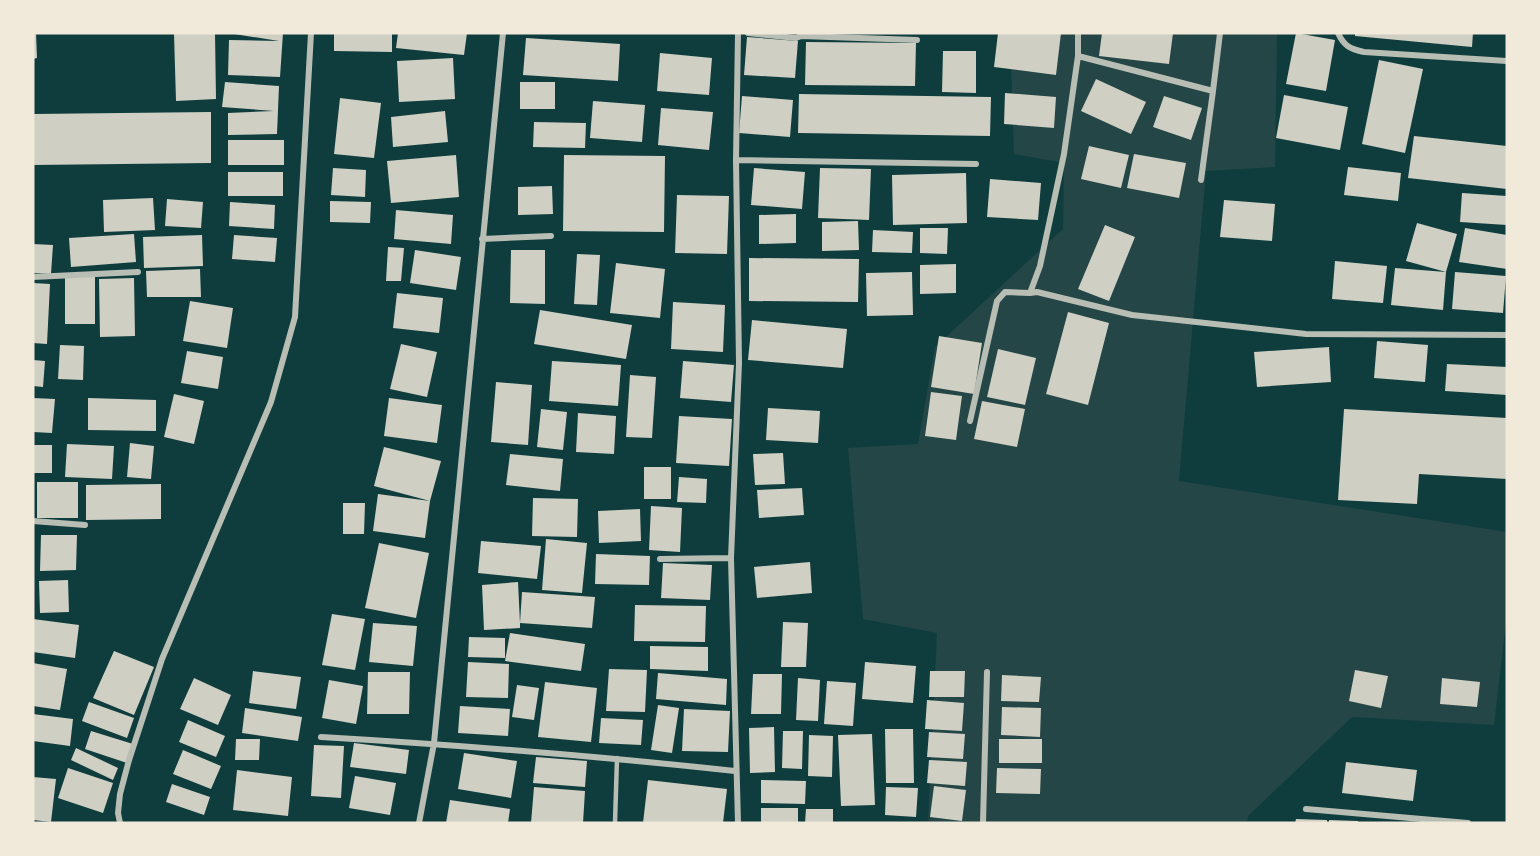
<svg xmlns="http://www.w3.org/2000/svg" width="1540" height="856" viewBox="0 0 1540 856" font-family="'Golos Text',sans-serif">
<rect width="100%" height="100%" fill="#0f3d3e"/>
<path fill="#244646" d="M1010,33H1277L1275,167L1206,171L1179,481L1507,532V614L1494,725L1352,717L1248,816L1247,823H928L937,633L863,619L848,448L918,444L935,347L1063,229L1064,163L1014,154Z"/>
<path fill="#cfcfc3" d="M33,33H36L37,58L33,59Z
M215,33L216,99L176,101L174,34Z
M228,33H283L280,77L228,75L229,40L279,41Z
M334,33H392V52L334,51Z
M398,33H467L464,55L396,48Z
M998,33H1061L1056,75L994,67Z
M1102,33H1173L1169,64L1099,56Z
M1296,33L1335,40L1326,91L1286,84Z
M1355,33H1473L1472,47L1355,36Z
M747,37L798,41L795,78L744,75Z
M526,38L620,44L618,81L523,75Z
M806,42L916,43L915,86L805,85Z
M943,51H976V93L942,92Z
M660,53L712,58L709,95L657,91Z
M453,58L455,99L399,102L397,61Z
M1379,60L1423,69L1405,153L1362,144Z
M1096,79L1146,102L1131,134L1081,111Z
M225,82L279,86L277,134L228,135V113L274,111L222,107Z
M520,82H555V109H520Z
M1005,93L1056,97L1054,128L1004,124Z
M799,94L991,97L990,136L798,133Z
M1284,95L1348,107L1340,150L1276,138Z
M742,96L793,100L790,137L739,133Z
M1164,96L1202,108L1191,140L1153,127Z
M340,98L381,103L374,158L334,154Z
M593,101L645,105L642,142L590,138Z
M661,108L713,112L709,150L658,145Z
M445,111L448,142L393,147L391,117Z
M211,112V163L33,165V114Z
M534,122L586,123L585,148L533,147Z
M1414,136L1507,146V189L1408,178Z
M228,140H284V165H228Z
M1089,146L1129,155L1121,188L1081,179Z
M1134,154L1186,163L1179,198L1127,188Z
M456,155L459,197L391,203L387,161Z
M564,155L665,156L664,232L563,231Z
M1348,167L1401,173L1398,201L1344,195Z
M333,168L366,170L365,197L331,195Z
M754,168L805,172L802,209L751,205Z
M820,168L871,169L869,220L818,218Z
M228,172H283V196H228Z
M966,173L967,223L893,225L892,175Z
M990,179L1041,183L1038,220L987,217Z
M552,186L553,214L518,215V187Z
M1462,193L1507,196V225L1460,222Z
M677,195L729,196L727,254L675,253Z
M153,198L155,230L104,232L103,200Z
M167,199L203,202L201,228L165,226Z
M1224,200L1275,204L1272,241L1220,237Z
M330,201L371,202L370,223L330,222Z
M230,202L275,205L274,229L229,226Z
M396,210L453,215L451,244L394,239Z
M796,214V243L759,244V215Z
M858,221L859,250L822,251V222Z
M1417,223L1457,234L1446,272L1406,261Z
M1105,225L1135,237L1109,301L1078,289Z
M920,228H948L947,254L920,253Z
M1465,228L1507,235V269L1459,262Z
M873,230L913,232L912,253L872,252Z
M134,234L136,262L71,267L69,238Z
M202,235L203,266L144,268L143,237Z
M234,235L277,238L275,262L232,259Z
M33,244L53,245L51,274L33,273Z
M388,247L404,248L401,281H386Z
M415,250L461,257L456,290L410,283Z
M511,250H545V304L510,303Z
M577,254L600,255L597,305L574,304Z
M749,258L859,259L858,302L749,301Z
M1335,261L1387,266L1383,303L1332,299Z
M616,263L665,269L660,318L610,313Z
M956,264V293L920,294V265Z
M1395,268L1446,272L1443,310L1391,305Z
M200,269L201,297H147L146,271Z
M912,272L913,315L867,316L866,273Z
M1455,272L1506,276L1503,313L1452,309Z
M95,275V324H65V276Z
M134,278L135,336L100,337L99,279Z
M33,283L50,284L47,344L33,343Z
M397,293L443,298L439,333L393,328Z
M190,301L233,308L227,348L183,341Z
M673,302L725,305L723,352L671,349Z
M540,310L632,325L626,359L534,344Z
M1068,312L1109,323L1088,405L1046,394Z
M752,320L847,329L843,368L748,360Z
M939,336L982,343L974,394L931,387Z
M1377,341L1428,345L1425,382L1374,378Z
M401,344L437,352L427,397L390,389Z
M60,345L84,346L83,380L58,379Z
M1329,347L1331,382L1257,387L1254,352Z
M998,349L1036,358L1025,405L987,397Z
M187,351L223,357L218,389L181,383Z
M33,360L45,361L43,387L33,386Z
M552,361L621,365L618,406L549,401Z
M683,361L734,365L731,402L680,398Z
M1447,364L1507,367V395L1445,391Z
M630,375L656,377L652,438L626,437Z
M496,382L532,385L528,445L491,442Z
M931,392L962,396L956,440L925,436Z
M174,394L204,401L194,444L164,437Z
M33,398L55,399L52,433L33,432Z
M88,398L156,400V431L88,430Z
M389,398L442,405L437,443L384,436Z
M982,401L1025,409L1017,447L974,439Z
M768,408L820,411L818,443L766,440Z
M541,409L567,412L563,450L537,447Z
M1344,409L1507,418V479L1419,474L1417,504L1338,500Z
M578,413L616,416L614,454L576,452Z
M679,416L732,419L729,466L676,463Z
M130,443L154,446L151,479L127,477Z
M67,444L114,446L112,479L65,477Z
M33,445H52V473H33Z
M384,447L441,461L430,501L374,486Z
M783,453L785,484L755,485L753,454Z
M510,454L563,459L560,491L506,485Z
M644,467H671V499H644Z
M679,477L707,479L706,503L677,502Z
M37,482H78V518H37Z
M161,484V519L86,520V485Z
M802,488L804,515L759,518L757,490Z
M378,494L430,501L425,538L373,531Z
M533,498L578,499L577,537L532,536Z
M343,503H365L364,534H343Z
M651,506L682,508L680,552L649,550Z
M640,509L641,541L599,543L598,511Z
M41,535H77L76,570L40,571Z
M546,539L587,543L582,593L542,590Z
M481,541L541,546L537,579L478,573Z
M379,543L429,553L416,618L365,608Z
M596,554L650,556L649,585L595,584Z
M810,562L812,593L757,598L754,567Z
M663,563L712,565L710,600L661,598Z
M68,580L69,612L40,613L39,581Z
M518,582L520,623L522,592L595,597L592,628L520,623V628L484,630L482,585Z
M635,605L706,606L705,642L634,641Z
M332,614L365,619L355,670L322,665Z
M33,619L79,625L75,658L33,652Z
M783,622L808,623L806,667H781Z
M373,623L417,626L413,666L369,662Z
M510,633L585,644L581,671L505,661Z
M469,637L505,638V658L468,657Z
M650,646L708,647V671L650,669Z
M114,651L154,667L134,715L93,698Z
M468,662L509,664L508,698L466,697Z
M865,662L916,666L913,703L862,699Z
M33,663L67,669L60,710L33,706Z
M609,669L647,670L645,712L606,711Z
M1355,670L1388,676L1381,708L1349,701Z
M253,671L301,677L296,709L249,703Z
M930,671H965L964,697H929Z
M368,672H410L409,714H367Z
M658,673L727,679L726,705L656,699Z
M753,674H782L781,714H751Z
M1002,675L1041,677L1039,702L1001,701Z
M194,678L231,695L218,725L180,709Z
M798,678L820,680L818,721L796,720Z
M1442,678L1480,682L1477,707L1440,704Z
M329,680L363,686L356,724L322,718Z
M827,681L856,683L853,726L824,724Z
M545,682L597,688L591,742L538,737Z
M517,685L539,688L534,720L512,717Z
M927,700L964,703L962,731L925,729Z
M89,702L134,718L127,738L82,721Z
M658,705L679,708L672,753L651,750Z
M460,706L510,709L508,736L458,733Z
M1002,707L1041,708L1040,737L1001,735Z
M245,708L302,717L298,741L242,733Z
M684,709L730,711L728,752L682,751Z
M33,714L73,719L70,746L33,741Z
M601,718L643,720L641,745L599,743Z
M188,720L225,736L216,757L179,742Z
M774,727L775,772L750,773L749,728Z
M885,729H913L914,783H886Z
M91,731L133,744L127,763L85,749Z
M783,731H803L802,769L782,768Z
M929,732L965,734L963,759L927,757Z
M872,734L875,805L841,806L838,735Z
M809,735L833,736L832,777L808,776Z
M236,739H260L259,760H235Z
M999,739H1042V763H999Z
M354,743L409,750L406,774L350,767Z
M314,745L344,746L341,798L311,796Z
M76,748L118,768L113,780L71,760Z
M183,750L221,766L211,789L173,774Z
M464,753L517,761L511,798L458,789Z
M536,757L587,761L585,787L533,783Z
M929,760L967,762L965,786L927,783Z
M1346,762L1417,770L1413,801L1342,793Z
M68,768L113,783L103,813L58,798Z
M997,768L1041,769L1040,794L996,793Z
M237,770L292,777L288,816L233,810Z
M355,776L396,783L390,815L349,808Z
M33,777L56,779L51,822L33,820Z
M648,780L727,789L723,823H643Z
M761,780L806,781L805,804L761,803Z
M172,784L210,797L204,815L166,802Z
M934,786L966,790L962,821L930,817Z
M534,787L585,791L583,823H531Z
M886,787L918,788L916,817L885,815Z
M450,800L510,809L508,823H446Z
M761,808H798V823H761Z
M806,809H833V823H805Z
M1296,819L1327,820V823H1295Z
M1329,820L1358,821V823H1329Z"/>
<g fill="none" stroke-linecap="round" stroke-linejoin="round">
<path stroke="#b8beb3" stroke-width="4.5" d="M615,823L617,758"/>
<path stroke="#b8beb3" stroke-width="6" d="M748,33L796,38L801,36L917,40
M1078,33V56L1064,154L1040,266L1030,293L1037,292L1132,315L1306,334L1507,335
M1338,33C1344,46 1350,49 1364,52L1507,61
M1078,56L1213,91L1201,180
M1213,91L1220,33
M736,160L976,164
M482,239L551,236
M33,277L138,272
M970,421L997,301L1005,292L1030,293
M33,521L85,525
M660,559L731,558
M321,737C459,745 597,756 735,771
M1306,809L1468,823
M120,823L118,813L120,794L129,760L162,659L271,402L295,317L311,33
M419,823L434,743L503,33
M738,823L731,558L739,363L736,160L738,33
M983,823L987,672"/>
</g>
<rect width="1540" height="856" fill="none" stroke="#f1e9da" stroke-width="69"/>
</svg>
